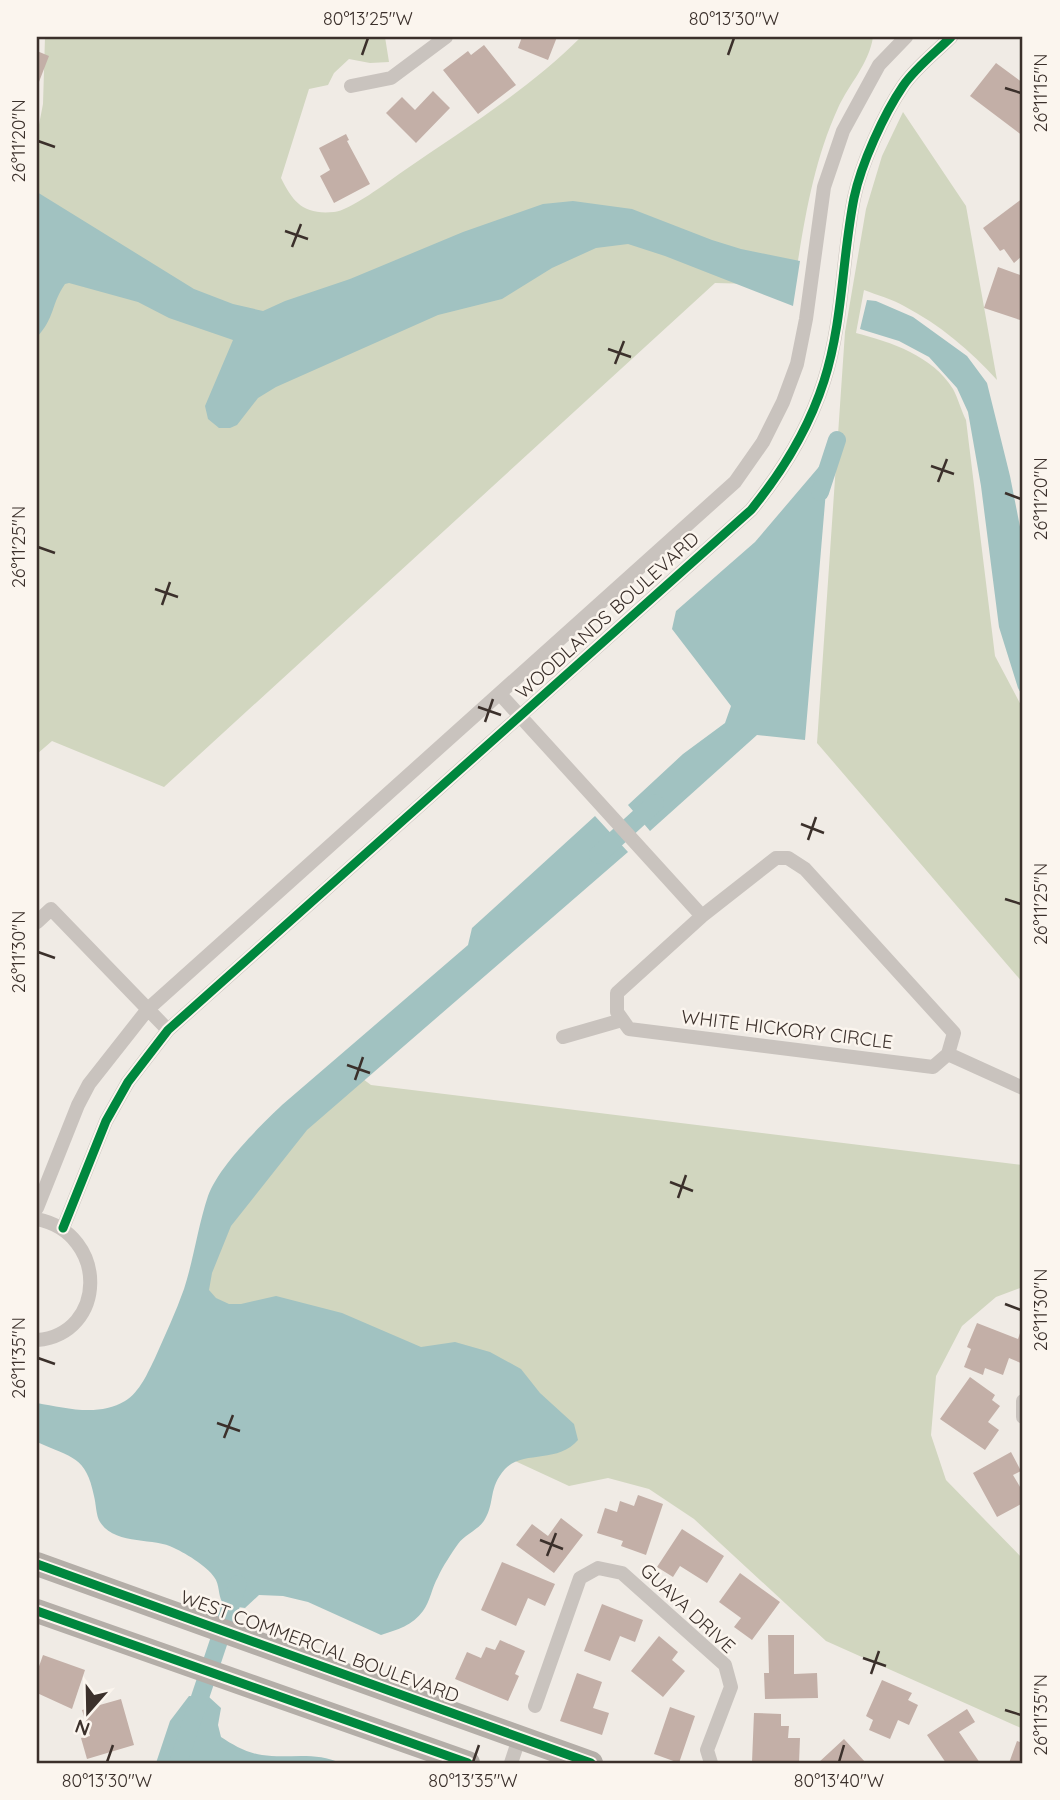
<svg xmlns="http://www.w3.org/2000/svg" width="1060" height="1800" viewBox="0 0 1060 1800" font-family="Quicksand,sans-serif">
<rect width="100%" height="100%" fill="#f0ebe5"/>
<path fill="#d1d6bf" d="M45,37H385L389,62L370,63L349,59L334,73L328,85L309,89L281,178C293,202 303,215 334,212C349,211 388,182 402,172C463,130 528,90 581,37H873C869,64 849,84 838,108C812,165 804,224 794,285L715,283L164,787L52,741L37,754V135L43,104Z
M903,112L966,206L997,380C970,350 940,325 904,306C892,299 877,295 864,290L856,333C891,342 933,356 953,389C958,398 961,410 966,420L995,656L1023,709V983L817,743L845,332L866,209L882,156Z
M355,1073L371,1085L1023,1165V1287L996,1297L962,1326L936,1376L931,1435L946,1480L1023,1559V1729L826,1641L694,1519L649,1489L608,1478L569,1486L196,1314L210,1231Z"/>
<path fill="#a1c2c1" d="M37,192L194,289L233,304L263,311L285,301L350,279L463,232L543,204L573,201L632,209L712,240L741,249L800,261L793,306L665,256L628,244L596,248L552,268L502,299L438,315L276,387L258,398L237,425L230,428H219L208,419L205,406L233,340L169,318L138,302L69,283L65,284C51,304 55,318 37,337Z
M867,300L876,301L913,317L967,356L987,383L1010,476L1023,542V697L1018,688L999,627L981,486L968,412L957,388L929,357L899,341L860,329Z
M829,455L805,740L757,735L650,831L628,805L683,754L725,723L731,706L672,629L676,611L755,542Z
M595,816L628,852L307,1130L231,1226L212,1273L209,1290L216,1298L229,1304H241L276,1296L342,1313L421,1347L455,1342L490,1352L521,1369L540,1393L574,1424L578,1440C558,1464 522,1450 505,1469C488,1488 495,1503 485,1519C479,1530 465,1534 458,1544C451,1554 443,1566 438,1577C432,1587 430,1602 423,1611C413,1625 397,1630 381,1635L308,1602L283,1596L259,1595L245,1608L224,1605C218,1597 220,1589 216,1580C210,1568 187,1554 174,1548C155,1537 115,1546 100,1522C96,1516 96,1503 94,1496C86,1456 72,1458 37,1442V1403C65,1408 99,1417 125,1401C140,1392 148,1372 155,1358C165,1335 176,1312 184,1289C194,1258 198,1226 208,1196C219,1166 259,1127 282,1105L468,945L472,928Z
M189,1696L209,1697L221,1708L218,1725L221,1737C233,1745 247,1753 262,1755C287,1759 316,1751 340,1763H156L170,1721Z"/>
<g fill="none" stroke-linecap="round" stroke-linejoin="round">
<path stroke="#a1c2c1" stroke-width="18" d="M820,492L837,440
M598,855L655,803
M178,1763L238,1584"/>
</g>
<path fill="#c3afa7" d="M522,37H557L548,60L518,48Z
M484,45L516,85L478,114L443,70L468,51L471,55Z
M37,51L49,56L37,87Z
M996,63L1023,83V136L970,96Z
M433,91L450,108L416,143L386,113L402,97L415,110Z
M346,134L349,140L347,141L370,184L334,203L320,176L330,170L319,148Z
M1023,198V255L1014,263L1004,249L1000,251L983,228Z
M998,267L1023,276V321L984,308Z
M977,1323L1018,1339L1020,1333L1023,1334V1364L1009,1358L1003,1375L985,1368L983,1375L964,1367L971,1349L967,1347Z
M970,1377L995,1395L992,1400L1000,1406L988,1422L999,1430L985,1450L940,1419Z
M1011,1452L1021,1471L1013,1475L1023,1492V1503L997,1517L973,1473Z
M638,1495L663,1504L646,1555L621,1546L623,1541L597,1533L605,1508L617,1512L620,1501L634,1506Z
M561,1518L583,1535L554,1573L516,1545L532,1524L548,1536Z
M682,1529L724,1556L707,1583L680,1566L673,1577L657,1567Z
M502,1562L555,1584L545,1606L528,1598L516,1626L481,1610Z
M740,1573L780,1602L752,1640L734,1627L741,1618L719,1602Z
M602,1604L643,1620L635,1642L620,1636L610,1661L584,1651Z
M768,1635H794V1674L817,1673L818,1698L765,1699L764,1673H769Z
M659,1636L678,1652L672,1660L685,1671L663,1697L631,1671Z
M500,1640L525,1651L515,1674L519,1676L508,1701L455,1679L467,1652L481,1658L486,1647L495,1650Z
M43,1655L85,1670L72,1709L37,1693V1672Z
M577,1673L602,1682L593,1708L609,1713L602,1735L560,1721Z
M882,1680L912,1693L908,1700L918,1705L909,1725L898,1720L890,1739L869,1730L873,1720L866,1716Z
M121,1699L134,1745L87,1759L81,1738L90,1736L82,1710Z
M670,1707L695,1716L679,1763L654,1754Z
M967,1709L975,1722L959,1732L980,1763H946L927,1735Z
M754,1713L781,1714V1726H789L788,1738H800L799,1763L752,1762Z
M844,1739L866,1763H818Z
M1017,1741L1023,1743V1763H1009Z"/>
<g fill="none" stroke-linecap="round" stroke-linejoin="round">
<path stroke="#c9c3be" stroke-width="14" d="M351,86L391,78L446,37
M500,694L702,916
M776,858H788L805,869L954,1033L948,1054L933,1067L629,1029L617,1012V993L702,916Z
M37,922L51,909L168,1030
M563,1037L622,1020
M948,1054L1023,1088
M37,1208L78,1105L89,1084L148,1009L735,482L763,442L783,402L797,364L806,319L824,187L843,131L879,65L906,37
M37,1219C109,1234 107,1334 37,1340
M63,1228L106,1121L128,1082L168,1030L751,510C782,472 809,428 824,381C843,322 842,258 854,198C861,164 884,114 903,86C915,68 936,52 951,37
M1023,1401V1417
M535,1706L580,1578L598,1568L622,1573L725,1665L731,1687L707,1750L711,1763
M511,1763L520,1736"/>
<path stroke="#b4aea8" stroke-width="24" d="M37,1564L591,1763
M37,1611L468,1763"/>
<defs>
<path id="cycleway" d="M63,1228L106,1121L128,1082L168,1030L751,510C782,472 809,428 824,381C843,322 842,258 854,198C861,164 884,114 903,86C915,68 936,52 951,37
M37,1564L591,1763
M37,1611L468,1763"/>
</defs>
<use href="#cycleway" stroke="#fbf5ee" stroke-width="13"/>
<use href="#cycleway" stroke="#00873e" stroke-width="9"/>
</g>
<path fill="none" stroke="#3b302b" stroke-width="2.5" d="M362,55L368,38M728,55L734,38M1005,88L1021,93M38,141L55,147M285,231L308,239M292,247L301,224M608,349L631,357M615,364L624,341M931,466L954,474M938,482L947,459M1005,493L1021,499M38,547L55,553M155,589L178,597M162,605L170,582M478,707L501,715M485,722L493,699M801,824L824,833M808,840L816,817M1005,899L1021,904M38,952L55,958M347,1065L370,1073M355,1080L363,1057M670,1182L693,1191M678,1198L686,1175M1005,1304L1021,1310M38,1358L55,1364M217,1423L240,1431M224,1438L233,1415M540,1540L563,1549M547,1556L556,1533M863,1658L886,1666M871,1674L879,1651M1005,1710L1021,1715M107,1762L113,1745M473,1762L479,1745M839,1762L844,1745"/>
<g text-anchor="middle" stroke-width="5" stroke-linejoin="round" paint-order="stroke">
<g font-size="19" fill="#3b302b" stroke="#fbf5ee">
<text transform="translate(607 615) rotate(-42)" y="7">WOODLANDS BOULEVARD</text>
<text transform="translate(787 1029) rotate(7)" y="7">WHITE HICKORY CIRCLE</text>
<text transform="translate(688 1608) rotate(43)" y="7">GUAVA DRIVE</text>
<text transform="translate(320 1646) rotate(20)" y="7">WEST COMMERCIAL BOULEVARD</text>
</g>
</g>
<rect width="1060" height="1800" fill="none" stroke="#fbf5ee" stroke-width="77"/>
<g transform="translate(88 1712) rotate(200)" stroke="#fbf5ee" stroke-width="5" paint-order="stroke">
<path d="M0-5L12 26L0 18L-12 26Z" fill="#3b302b"/>
<text y="-10" font-size="19" font-weight="bold" text-anchor="middle" fill="#3b302b">N</text>
</g>
<rect x="38" y="38" width="983" height="1724" fill="none" stroke="#3b302b" stroke-width="2.5"/>
<g font-size="18" text-anchor="middle" fill="#3b302b">
<text x="368" y="25">80°13'25"W</text>
<text x="734" y="25">80°13'30"W</text>
<text transform="translate(1041 93) rotate(-90)" y="6">26°11'15"N</text>
<text transform="translate(19 141) rotate(-90)" y="6">26°11'20"N</text>
<text transform="translate(1041 499) rotate(-90)" y="6">26°11'20"N</text>
<text transform="translate(19 547) rotate(-90)" y="6">26°11'25"N</text>
<text transform="translate(1041 904) rotate(-90)" y="6">26°11'25"N</text>
<text transform="translate(19 952) rotate(-90)" y="6">26°11'30"N</text>
<text transform="translate(1041 1310) rotate(-90)" y="6">26°11'30"N</text>
<text transform="translate(19 1358) rotate(-90)" y="6">26°11'35"N</text>
<text transform="translate(1041 1715) rotate(-90)" y="6">26°11'35"N</text>
<text x="107" y="1787">80°13'30"W</text>
<text x="473" y="1787">80°13'35"W</text>
<text x="839" y="1787">80°13'40"W</text>
</g>
</svg>
